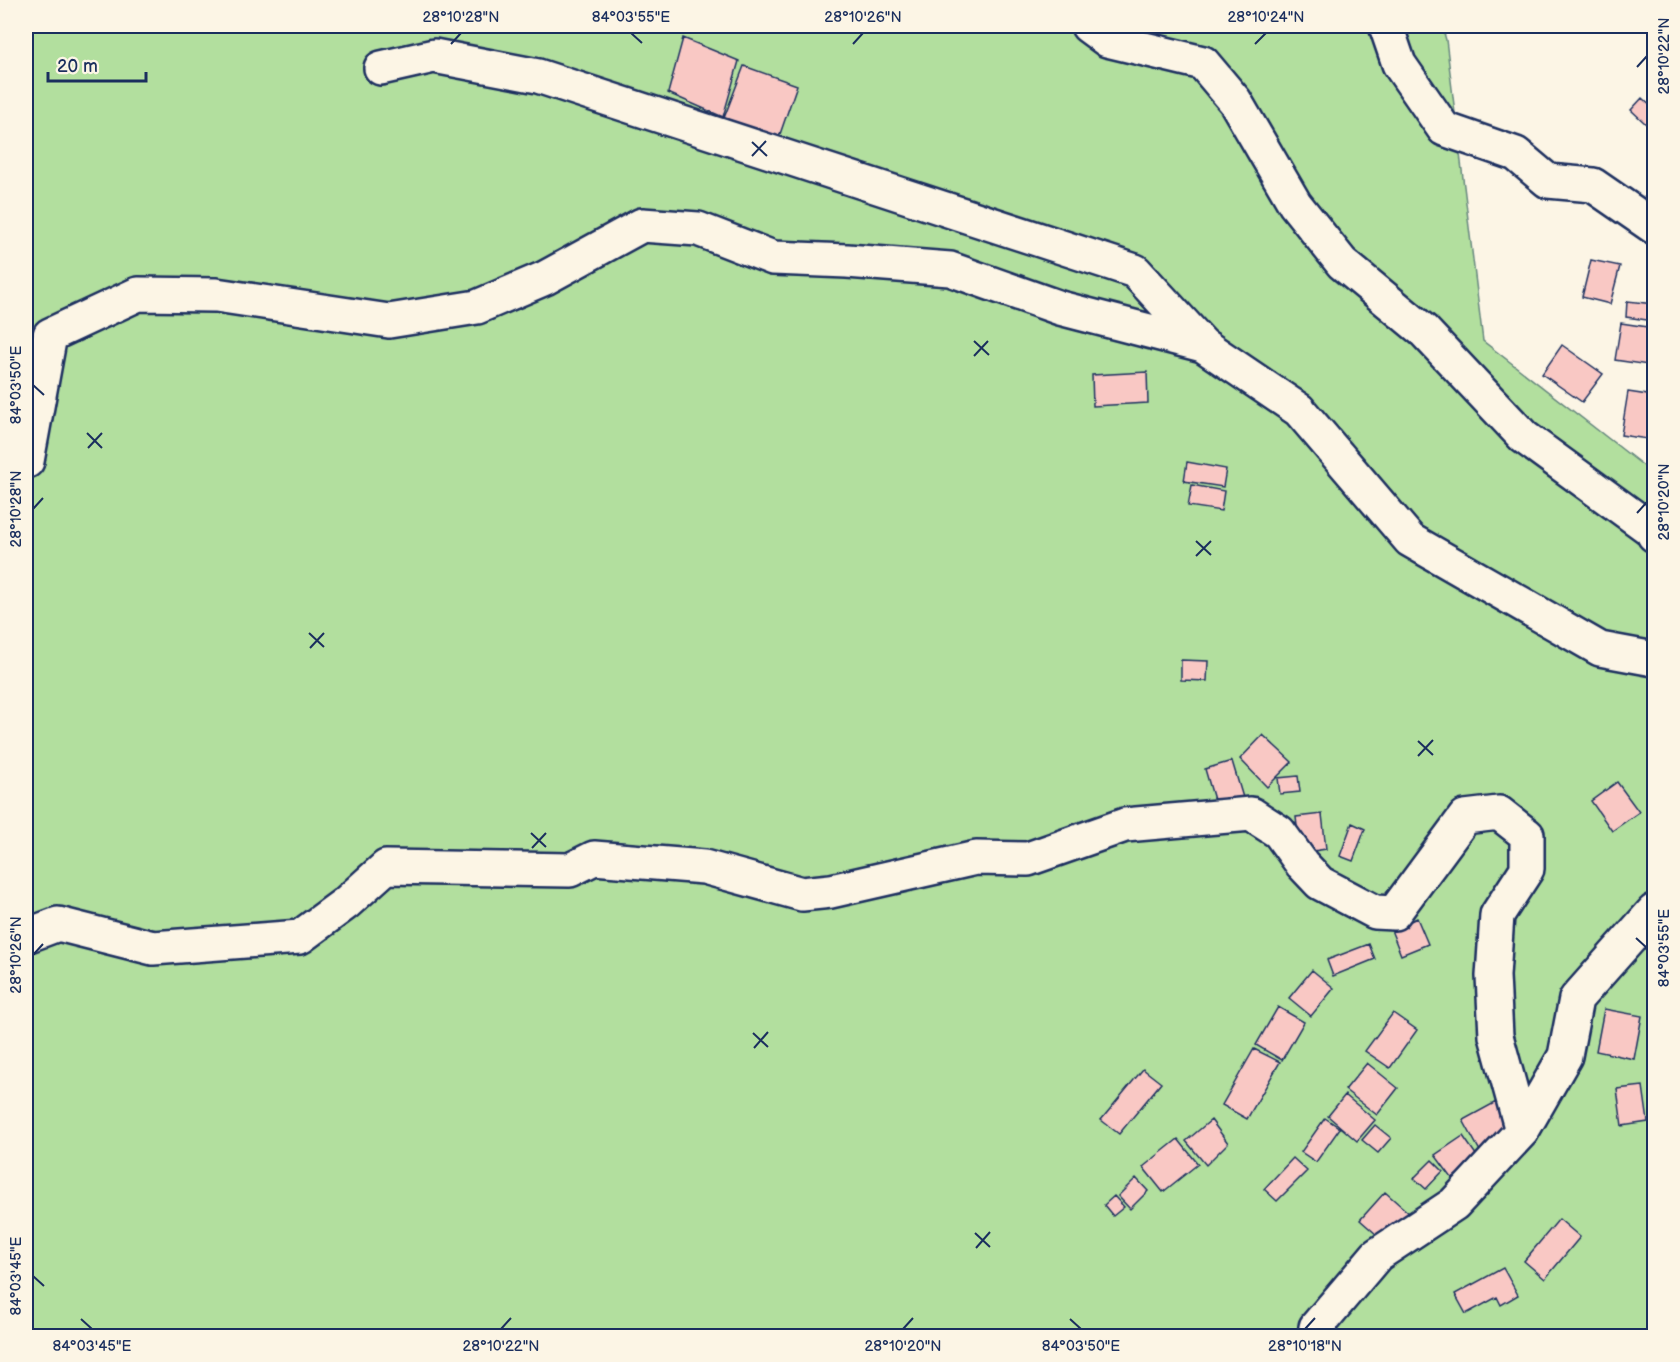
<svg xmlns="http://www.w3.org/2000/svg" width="1680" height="1362" viewBox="0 0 1680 1362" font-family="'Balsamiq Sans',sans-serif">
<rect width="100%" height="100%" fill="#fcf5e5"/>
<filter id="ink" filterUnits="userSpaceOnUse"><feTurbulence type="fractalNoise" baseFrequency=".0167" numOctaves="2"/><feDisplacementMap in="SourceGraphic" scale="12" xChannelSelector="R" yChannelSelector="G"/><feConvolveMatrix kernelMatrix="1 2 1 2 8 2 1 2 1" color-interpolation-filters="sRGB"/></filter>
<g filter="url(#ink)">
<path fill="#b2df9e" stroke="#66877e" stroke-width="1.5" d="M26,26H1442L1446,40L1483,341L1654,474V1336H26Z"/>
<path fill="#f9c8c4" stroke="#1b2f5e" stroke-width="1.5" d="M683,38L739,61L723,117L668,93Z
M744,66L797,85L779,137L724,118Z
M1642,98L1654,109V115L1646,124L1631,110Z
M1591,260L1620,266L1610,304L1582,297Z
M1627,301L1654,304V321L1626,317Z
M1621,323L1654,328L1648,365L1615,360Z
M1562,345L1603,374L1582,402L1542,374Z
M1147,372L1148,403L1093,406L1092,375Z
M1628,392L1654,396V440L1621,435Z
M1187,462L1226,469L1223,487L1184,481Z
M1192,485L1224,491L1221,511L1188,506Z
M1181,660L1208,661L1207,681L1181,680Z
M1263,735L1292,762L1267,787L1240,759Z
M1232,761L1244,801L1217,810L1205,769Z
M1298,776L1300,792L1280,794L1278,778Z
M1617,782L1639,812L1612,831L1591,801Z
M1322,814L1326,849L1300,853L1296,817Z
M1352,823L1365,829L1353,861L1340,856Z
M1417,918L1428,944L1401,955L1391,930Z
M1369,944L1375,959L1333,976L1327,960Z
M1312,970L1334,988L1311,1016L1289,998Z
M1278,1007L1304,1022L1282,1060L1256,1045Z
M1604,1009L1642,1016L1634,1059L1596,1051Z
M1393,1013L1417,1030L1390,1068L1365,1051Z
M1254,1049L1280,1062L1247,1119L1222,1105Z
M1367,1063L1398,1088L1377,1115L1345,1090Z
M1143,1069L1161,1083L1119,1134L1101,1120Z
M1643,1086L1648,1122L1622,1126L1617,1089Z
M1345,1095L1375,1120L1357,1141L1328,1116Z
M1496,1102L1513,1134L1480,1151L1463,1120Z
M1325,1118L1340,1128L1316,1162L1301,1152Z
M1211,1120L1228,1143L1206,1165L1186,1141Z
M1375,1125L1391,1138L1378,1153L1362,1140Z
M1463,1136L1479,1159L1452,1178L1435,1155Z
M1178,1139L1198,1164L1163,1192L1143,1167Z
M1293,1158L1307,1171L1277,1201L1264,1189Z
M1432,1160L1443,1171L1426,1189L1414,1178Z
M1136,1178L1148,1191L1130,1209L1118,1196Z
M1385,1192L1410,1214L1385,1242L1360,1220Z
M1114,1196L1124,1207L1113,1216L1104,1205Z
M1559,1219L1580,1237L1545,1279L1524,1261Z
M1503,1268L1518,1295L1501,1305L1497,1297L1466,1314L1455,1294Z"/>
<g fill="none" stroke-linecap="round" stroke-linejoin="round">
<defs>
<path id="minor" d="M1088,26L1107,40L1203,63L1235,101L1295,204L1342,263L1424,331L1524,437L1653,531L1654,535
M1386,26L1399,64L1444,129L1516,154L1548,181L1593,185L1654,227
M381,68L434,56L538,76L1135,271L1203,345L1299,410L1410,540L1600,649L1654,659
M26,461H27L50,335L138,294L216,295L389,321L477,307L545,278L642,225L698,229L773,258L847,261L950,269L1060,308L1203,345
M26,936L58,924L153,948L300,937L346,903L386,867L570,870L594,858L704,867L802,894L831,891L976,858L1028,859L1125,825L1251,814L1279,832L1302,864L1320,883L1375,912L1394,913L1465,817L1499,813L1527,835V869L1497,915L1493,976L1496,1036L1522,1131
M1315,1336L1316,1327L1377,1255L1454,1204L1522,1131L1565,1056L1576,999L1654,911"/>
</defs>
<use href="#minor" stroke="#1b2f5e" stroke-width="38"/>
<use href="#minor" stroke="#fcf5e5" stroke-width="33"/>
</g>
</g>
<path fill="none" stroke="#1b2f5e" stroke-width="2" d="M631,33L642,43M451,44L461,33M853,44L863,33M1255,44L1266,33M1637,67L1647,56M752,142L767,156M752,156L766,141M974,341L989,355M974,356L988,341M33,385L44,395M87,433L102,448M88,448L102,433M33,509L43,498M1637,513L1647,502M1196,541L1211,555M1196,556L1211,541M309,633L324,647M310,648L324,633M1418,741L1433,755M1418,756L1433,740M531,833L546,847M532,848L546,833M1636,938L1647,948M33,955L43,944M753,1033L768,1047M754,1048L768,1032M975,1233L990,1247M976,1248L990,1232M33,1276L44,1286M81,1319L92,1329M1070,1319L1081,1329M501,1329L511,1318M903,1329L913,1318M1305,1329L1315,1318"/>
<rect width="1680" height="1362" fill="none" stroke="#fcf5e5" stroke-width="66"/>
<path d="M48 72v9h98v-9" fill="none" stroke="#1b2f5e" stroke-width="3"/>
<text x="57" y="72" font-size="18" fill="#1b2f5e" stroke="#fcf5e5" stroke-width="4.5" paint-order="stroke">20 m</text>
<rect x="33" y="33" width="1614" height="1296" fill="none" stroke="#1b2f5e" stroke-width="2"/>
<g font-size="15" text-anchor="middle" fill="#1b2f5e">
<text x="461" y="22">28°10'28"N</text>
<text x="631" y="22">84°03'55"E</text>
<text x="863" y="22">28°10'26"N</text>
<text x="1266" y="22">28°10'24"N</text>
<text transform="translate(1664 56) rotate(-90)" y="5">28°10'22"N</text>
<text transform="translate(16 385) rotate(-90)" y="5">84°03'50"E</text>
<text transform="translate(1664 502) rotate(-90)" y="5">28°10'20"N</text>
<text transform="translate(16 509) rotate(-90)" y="5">28°10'28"N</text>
<text transform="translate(1664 948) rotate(-90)" y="5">84°03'55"E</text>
<text transform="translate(16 955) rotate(-90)" y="5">28°10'26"N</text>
<text transform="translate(16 1276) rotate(-90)" y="5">84°03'45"E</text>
<text x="92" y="1351">84°03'45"E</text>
<text x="501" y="1351">28°10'22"N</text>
<text x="903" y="1351">28°10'20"N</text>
<text x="1081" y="1351">84°03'50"E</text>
<text x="1305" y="1351">28°10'18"N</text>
</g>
</svg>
